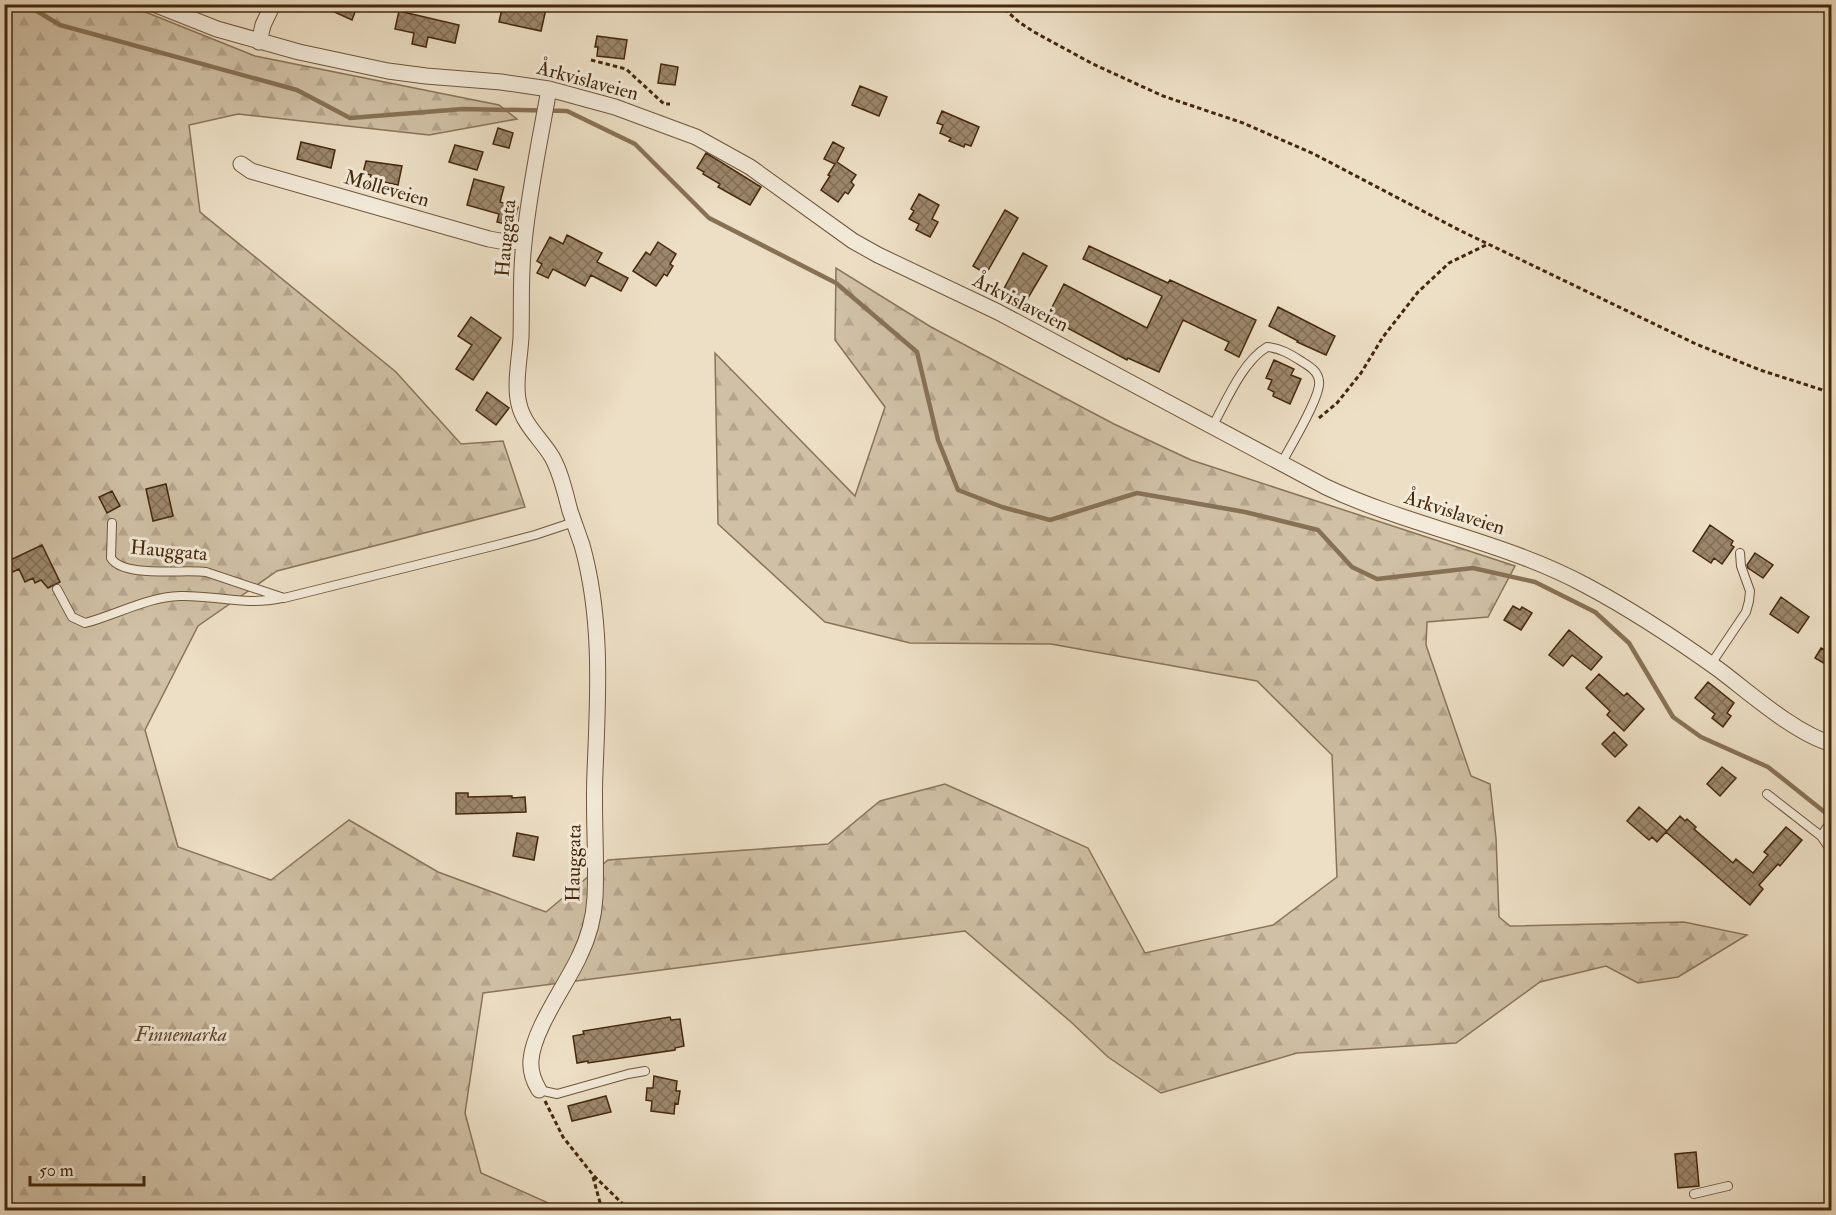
<svg xmlns="http://www.w3.org/2000/svg" width="1836" height="1215" viewBox="0 0 1836 1215" font-family="'IM FELL Double Pica',serif">
<defs>
<pattern id="forest-firs" width="22" height="20" patternUnits="userSpaceOnUse" patternTransform="scale(1.5)"><rect width="22" height="20" fill="#d0c0a5"/><path d="M5 1l3.5 6h-7zM16 11l3.5 6h-7z" fill="#b4a58d"/></pattern>
<pattern id="building-cross-hatch" width="8" height="8" patternUnits="userSpaceOnUse" patternTransform="scale(1.5)"><rect width="8" height="8" fill="#9c876c"/><path d="M0 0l8 8M0 8l8-8" fill="none" stroke="#816e57"/></pattern>
</defs>
<rect width="100%" height="100%" fill="#eddfc5"/>
<filter id="stains"><feTurbulence type="fractalNoise" baseFrequency=".00333" numOctaves="4"/><feColorMatrix values="0 0 0 0 .2 0 0 0 0 .09 0 0 0 0 .02 0 0 0 .5 -.17"/></filter>
<radialGradient id="worn" r=".72"><stop offset=".6" stop-color="#630" stop-opacity="0"/><stop offset="1" stop-color="#630" stop-opacity=".3"/></radialGradient>
<path fill="url(#forest-firs)" stroke="#8a7458" stroke-width="1.5" d="M5,5H128L255,56L499,105L517,119L429,135L238,114L189,125L200,212L396,372L461,444L503,441L525,507L277,571L198,626L145,730L178,847L271,880L349,820L438,872L546,912L608,860L828,844L880,801L945,784L1088,848L1145,953L1273,925L1337,877L1332,755L1257,681L1051,644L910,643L825,622L718,524L715,353L855,496L885,407L835,340L836,268L931,327L1114,424L1191,460L1515,566L1488,617L1427,622L1426,645L1471,776L1490,784L1496,838L1499,917L1510,926L1684,922L1747,935L1678,977L1638,983L1606,966L1540,982L1456,1043L1297,1053L1161,1093L1108,1057L1071,1022L965,931L483,993L465,1113L481,1173L564,1210H13L5,1188Z"/>
<g fill="none" stroke-linecap="round" stroke-linejoin="round">
<path stroke="#877155" stroke-width="4.5" d="M25,4L60,25L297,90L350,118L463,109L567,111L635,144L709,218L836,283L917,352L938,440L958,490L1002,507L1050,520L1137,493L1245,512L1318,530L1352,567L1377,579L1473,568L1535,582L1595,612L1629,643L1673,717L1701,737L1768,767L1832,818"/>
</g>
<path fill="url(#building-cross-hatch)" stroke="#44280b" stroke-width="1.5" d="M317,4H358L352,20Z
M503,4H525L546,9L541,31L499,22Z
M399,11L459,25L455,43L428,37L426,47L412,44L414,33L395,29Z
M597,36L627,40L624,59L597,56L598,47H595Z
M661,64L678,67L675,85L658,83Z
M860,86L887,97L879,116L852,105Z
M942,111L979,127L971,146L965,144L964,147L949,141L951,138L940,133L943,125L937,123Z
M498,128L513,133L509,148L493,144Z
M301,142L335,150L331,168L297,159Z
M833,142L844,148L837,162L856,175L851,182L854,185L848,194L845,192L838,202L821,190L830,176L828,175L835,164L824,159Z
M455,145L483,152L477,170L449,162Z
M706,153L761,187L750,205L718,187L720,184L703,174L704,172L697,168Z
M366,161L402,166L398,185L370,179L371,175L363,173Z
M474,179L504,187L500,202L518,207L513,226L497,222L499,214L467,205Z
M919,194L939,205L932,219L938,222L930,237L916,230L919,224L909,219L914,211L911,209Z
M1005,210L1018,218L986,274L973,266Z
M567,235L602,253L597,262L628,278L621,291L591,275L585,286L553,269L548,278L537,273L542,264L537,261L550,237L563,244Z
M658,242L676,254L670,264L673,266L667,276L664,274L656,286L633,271L646,252L650,255Z
M1089,246L1168,283L1170,280L1256,320L1239,357L1225,350L1229,342L1183,320L1159,372L1128,358L1127,360L1047,317L1064,284L1147,328L1162,296L1083,259Z
M1023,253L1047,266L1022,308L1000,296Z
M1278,307L1335,336L1326,355L1297,342L1298,341L1269,326Z
M471,317L501,338L473,380L456,369L472,345L458,336Z
M1274,360L1294,369L1291,375L1301,379L1290,404L1273,396L1274,392L1268,389L1272,380L1266,378Z
M487,392L509,408L496,425L476,410Z
M166,484L173,516L153,521L146,489Z
M112,491L120,506L107,513L99,497Z
M1710,525L1733,541L1731,545L1734,547L1722,564L1714,558L1711,563L1693,551Z
M42,545L60,582L48,588L41,580L35,583L33,578L25,582L19,569L4,576V563Z
M1755,553L1773,565L1763,578L1748,568L1747,565Z
M1781,597L1809,617L1798,633L1770,614Z
M1513,606L1520,610L1522,607L1532,613L1521,630L1504,620Z
M1569,630L1602,657L1591,670L1572,655L1563,666L1549,655Z
M1821,648L1832,654V668L1815,658Z
M1599,674L1624,696L1627,693L1644,709L1624,731L1607,715L1610,711L1586,688Z
M1708,682L1734,703L1727,713L1731,716L1723,727L1712,718L1715,714L1695,698Z
M1614,732L1627,745L1615,757L1602,744Z
M1722,767L1736,778L1720,796L1707,784Z
M456,793H468V797L512,796V798L525,797L526,812L456,814Z
M1639,807L1667,831L1657,842L1652,837L1649,840L1627,821Z
M1680,816L1685,821L1687,819L1696,827L1694,829L1733,863L1736,859L1753,873L1768,855L1764,852L1786,827L1802,840L1780,866L1778,864L1759,885L1763,889L1750,905L1666,832Z
M517,833L538,837L534,860L513,856Z
M670,1017L671,1020L680,1019L684,1046L675,1048V1050L588,1063V1061L577,1063L573,1036L584,1034L583,1031Z
M654,1076L677,1081L676,1091H680L678,1104L675,1103L674,1114L651,1111L652,1101L646,1100L647,1088H653Z
M606,1096L611,1112L572,1121L568,1106Z
M1696,1152L1699,1186L1678,1188L1675,1154Z"/>
<g fill="none" stroke-linecap="round" stroke-linejoin="round">
<defs>
<path id="service" d="M1212,427C1226,402 1242,362 1267,347C1280,348 1290,354 1301,361C1309,366 1318,371 1319,381C1322,395 1289,449 1281,464
M112,523L111,558C123,578 183,569 206,572L284,598L497,545L535,535L574,522
M57,589L72,617L85,623C116,615 147,597 180,596C216,595 246,606 282,598
M1711,664L1746,612L1749,601L1750,591L1741,566L1740,553
M1767,794L1821,836L1832,852
M1821,836L1832,820
M539,1090L557,1094L628,1074L645,1071
M1694,1194L1728,1186"/>
<path id="minor" d="M154,4L217,29L299,52L388,71L426,76L501,82L549,89L615,107L696,137L750,167L853,241L878,255L998,312L1326,487C1411,527 1504,541 1587,586C1632,610 1676,639 1718,669C1749,692 1794,733 1832,744
M259,42L263,25L273,4
M241,164L251,171L489,239L500,241L524,242
M539,1090C533,1080 530,1071 531,1060C533,1030 566,985 579,957C588,939 594,918 595,897C597,856 593,814 595,772C598,696 603,620 582,545C578,534 574,522 570,511C565,492 561,473 552,457C542,440 523,424 519,404C514,385 520,357 521,337C522,305 520,274 524,243C529,191 540,140 549,89"/>
</defs>
<use href="#service" stroke="#6e563a" stroke-width="10"/>
<use href="#minor" stroke="#6e563a" stroke-width="17"/>
<path stroke="#44280b" stroke-width="3" stroke-dasharray="4.5 3" stroke-linecap="butt" d="M999,4L1019,22L1034,32L1093,64L1163,96L1243,123L1314,154L1461,231L1696,344L1760,370L1832,393
M591,60L626,69L664,104H670
M1319,418L1337,403L1361,373L1383,337L1418,292L1449,263L1488,244
M545,1101L563,1137L593,1175L629,1210
M593,1177L602,1210"/>
<use href="#service" stroke="#f3ead9" stroke-width="8"/>
<use href="#minor" stroke="#f3ead9" stroke-width="15"/>
</g>
<g text-anchor="middle" stroke-width="6" stroke-linejoin="round" paint-order="stroke">
<g font-size="20" fill="#44280b" stroke="#f3ead9">
<text transform="translate(588 80) rotate(15)" y="7">Årkvislaveien</text>
<text transform="translate(387 188) rotate(16)" y="7">Mølleveien</text>
<text transform="translate(505 238) rotate(-85)" y="7">Hauggata</text>
<text transform="translate(1021 302) rotate(27)" y="7">Årkvislaveien</text>
<text transform="translate(1455 512) rotate(18)" y="7">Årkvislaveien</text>
<text transform="translate(169 550) rotate(5)" y="7">Hauggata</text>
<text transform="translate(573 863) rotate(-89)" y="7">Hauggata</text>
</g>
<g font-size="20" font-style="italic" fill="#60462a" stroke="#f3ead9">
<text x="181" y="1041">Finnemarka</text>
</g>
</g>
<rect width="1836" height="1215" fill="none" stroke="#eddfc5" stroke-width="24"/>
<rect x="6" y="6" width="1824" height="1203" fill="none" stroke="#44280b" stroke-width="3"/>
<rect x="12" y="12" width="1812" height="1191" fill="none" stroke="#44280b" stroke-width="1.5"/>
<path d="M30 1176v9h114v-9" fill="none" stroke="#44280b" stroke-width="3"/>
<text x="39" y="1176" font-size="18" fill="#44280b" stroke="#f3ead9" stroke-width="4.5" paint-order="stroke">50 m</text>
<rect width="100%" height="100%" filter="url(#stains)"/>
<rect width="100%" height="100%" fill="url(#worn)"/>
</svg>
